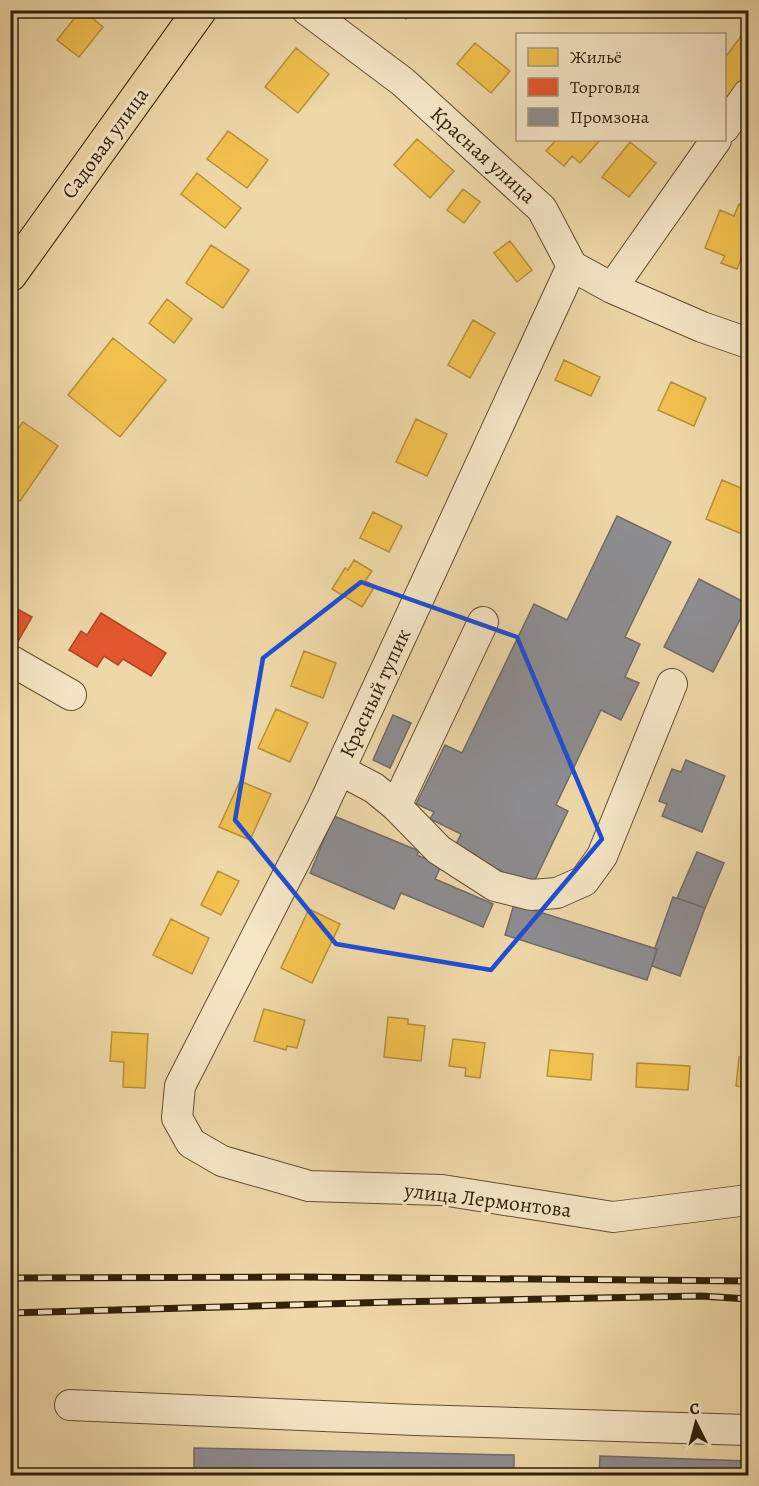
<svg xmlns="http://www.w3.org/2000/svg" width="759" height="1486" viewBox="0 0 759 1486" font-family="Alegreya,serif">
<rect width="100%" height="100%" fill="#efd8a8"/>
<filter id="stains"><feTurbulence type="fractalNoise" baseFrequency=".00333" numOctaves="4"/><feColorMatrix values="0 0 0 0 .2 0 0 0 0 .09 0 0 0 0 .02 0 0 0 .5 -.17"/></filter>
<radialGradient id="worn" r=".72"><stop offset=".6" stop-color="#630" stop-opacity="0"/><stop offset="1" stop-color="#630" stop-opacity=".3"/></radialGradient>
<path fill="#f2c14e" stroke="#b8913a" stroke-width="1.5" d="M81,10H83L103,27L79,57L57,40Z
M394,10H412L406,19Z
M744,32L748,35V70L724,103V59Z
M475,43L510,71L491,93L457,64Z
M296,48L329,74L298,113L265,87Z
M228,131L268,160L247,188L207,159Z
M417,139L454,171L430,198L394,165Z
M556,140H600L580,163L572,156L564,166L546,151Z
M630,142L656,163L629,197L602,177Z
M197,173L241,208L225,228L181,194Z
M463,189L480,202L464,223L447,210Z
M739,204L748,208V241L737,269L721,263L725,256L705,248L720,210L734,216Z
M510,241L532,270L517,282L494,253Z
M211,245L249,270L223,308L186,283Z
M167,299L192,319L174,343L149,323Z
M473,320L495,333L470,378L448,365Z
M113,338L166,380L120,437L68,395Z
M564,360L600,377L591,396L555,380Z
M671,382L706,398L694,426L658,410Z
M416,419L447,434L427,476L396,462Z
M23,422L58,446L20,501L10,495V439Z
M722,480L748,491V517L742,534L706,519Z
M373,512L402,526L389,552L360,538Z
M354,560L372,571L365,581L375,586L362,607L332,589L345,568L348,570Z
M304,651L336,663L323,698L291,686Z
M276,709L308,723L290,762L258,748Z
M240,781L271,794L250,840L219,827Z
M218,871L239,881L221,915L201,905Z
M309,909L340,924L312,983L281,968Z
M171,919L209,938L192,974L153,955Z
M264,1009L305,1020L297,1048L287,1046L286,1050L254,1041Z
M388,1017L408,1019V1024L425,1026L421,1061L384,1057Z
M112,1032L148,1034L145,1088L123,1087L124,1062L110,1061Z
M453,1039L485,1043L480,1078L465,1076L466,1068L449,1066Z
M550,1050L593,1054L591,1080L547,1076Z
M739,1057L748,1058V1088L736,1086Z
M637,1063L690,1066L688,1090L636,1087Z"/>
<path fill="#e4572e" stroke="#ae4624" stroke-width="1.5" d="M10,605L32,617L17,643L10,639Z
M101,613L166,653L151,676L123,659L118,665L104,656L97,667L69,650L81,631L87,635Z"/>
<path fill="#8d8d92" stroke="#716c6a" stroke-width="1.5" d="M617,516L671,542L625,637L640,644L625,677L639,683L621,720L601,710L556,805L568,811L532,886L454,848L461,834L430,819L434,812L416,804L445,745L462,753L534,604L567,620Z
M699,579L748,604L713,672L664,647Z
M393,715L411,723L390,768L373,760Z
M686,760L725,776L702,832L662,816L667,804L659,801L672,769L681,772Z
M334,816L419,851L417,855L441,866L435,879L493,904L483,927L401,893L394,909L310,873Z
M697,852L724,863L705,908L677,898Z
M673,897L705,908L680,976L652,966L657,949L655,948Z
M514,904L657,949L647,980L505,935Z
M194,1448L514,1455V1476H194Z
M600,1456L748,1461V1476H599Z"/>
<g fill="none" stroke-linecap="round" stroke-linejoin="round">
<defs>
<path id="minor" d="M307,10L403,82L542,209L572,266L612,288L702,327L748,343
M724,128L748,94
M572,266L322,808L180,1086L177,1118L191,1143L222,1161L309,1186L442,1190L613,1217L748,1200
M612,288L716,140
M10,660L71,695
M340,770L374,788L396,806L439,850L495,886L531,895L557,893L584,881L602,856L672,684
M396,806L483,622
M70,1405L415,1420L748,1430"/>
<path id="major" d="M10,275L200,10"/>
</defs>
<use href="#minor" stroke="#604e32" stroke-width="32"/>
<use href="#major" stroke="#31200b" stroke-width="35"/>
<use href="#minor" stroke="#f5e6c6" stroke-width="30"/>
<use href="#major" stroke="#efd8a8" stroke-width="33"/>
<defs>
<path id="rail" d="M10,1278L299,1277L748,1281
M10,1313L393,1302L701,1296L748,1299"/>
</defs>
<use href="#rail" stroke="#31200b" stroke-width="7"/>
<use href="#rail" stroke="#f5e6c6" stroke-width="4.5" stroke-dasharray="14" stroke-linecap="butt"/>
</g>
<path fill="none" stroke="#1d4ed8" stroke-width="4.5" stroke-linejoin="round" d="M361,582L517,637L602,839L491,970L336,944L235,820L263,658Z"/>
<g text-anchor="middle" stroke-width="6" stroke-linejoin="round" paint-order="stroke">
<g font-size="21" fill="#31200b" stroke="#f5e6c6">
<text transform="translate(105 143) rotate(-54)" y="7">Садовая улица</text>
<text transform="translate(483 155) rotate(42)" y="7">Красная улица</text>
<text transform="translate(375 693) rotate(-65)" y="7">Красный тупик</text>
<text transform="translate(488 1200) rotate(7)" y="7">улица Лермонтова</text>
</g>
</g>
<rect width="759" height="1486" fill="none" stroke="#efd8a8" stroke-width="36"/>
<rect x="12" y="12" width="735" height="1462" fill="none" stroke="#31200b" stroke-width="3"/>
<rect x="18" y="18" width="723" height="1450" fill="none" stroke="#31200b" stroke-width="1.5"/>
<rect x="516" y="33" width="210" height="108" fill="#f5e6c6" stroke="#a7977b" stroke-width="1.5"/>
<rect x="528" y="48" width="30" height="18" fill="#f2c14e" stroke="#a7977b" stroke-width="1.5"/>
<text x="570" y="63" font-size="18" fill="#31200b">Жильё</text>
<rect x="528" y="78" width="30" height="18" fill="#e4572e" stroke="#a7977b" stroke-width="1.5"/>
<text x="570" y="93" font-size="18" fill="#31200b">Торговля</text>
<rect x="528" y="108" width="30" height="18" fill="#8d8d92" stroke="#a7977b" stroke-width="1.5"/>
<text x="570" y="123" font-size="18" fill="#31200b">Промзона</text>
<g transform="translate(696 1423) rotate(354)" stroke="#f5e6c6" stroke-width="4.5" paint-order="stroke">
<path d="M0-4.5L10 22L0 15L-10 22Z" fill="#31200b"/>
<text y="-9" font-size="16" font-weight="bold" text-anchor="middle" fill="#31200b">С</text>
</g>
<rect width="100%" height="100%" filter="url(#stains)"/>
<rect width="100%" height="100%" fill="url(#worn)"/>
</svg>
